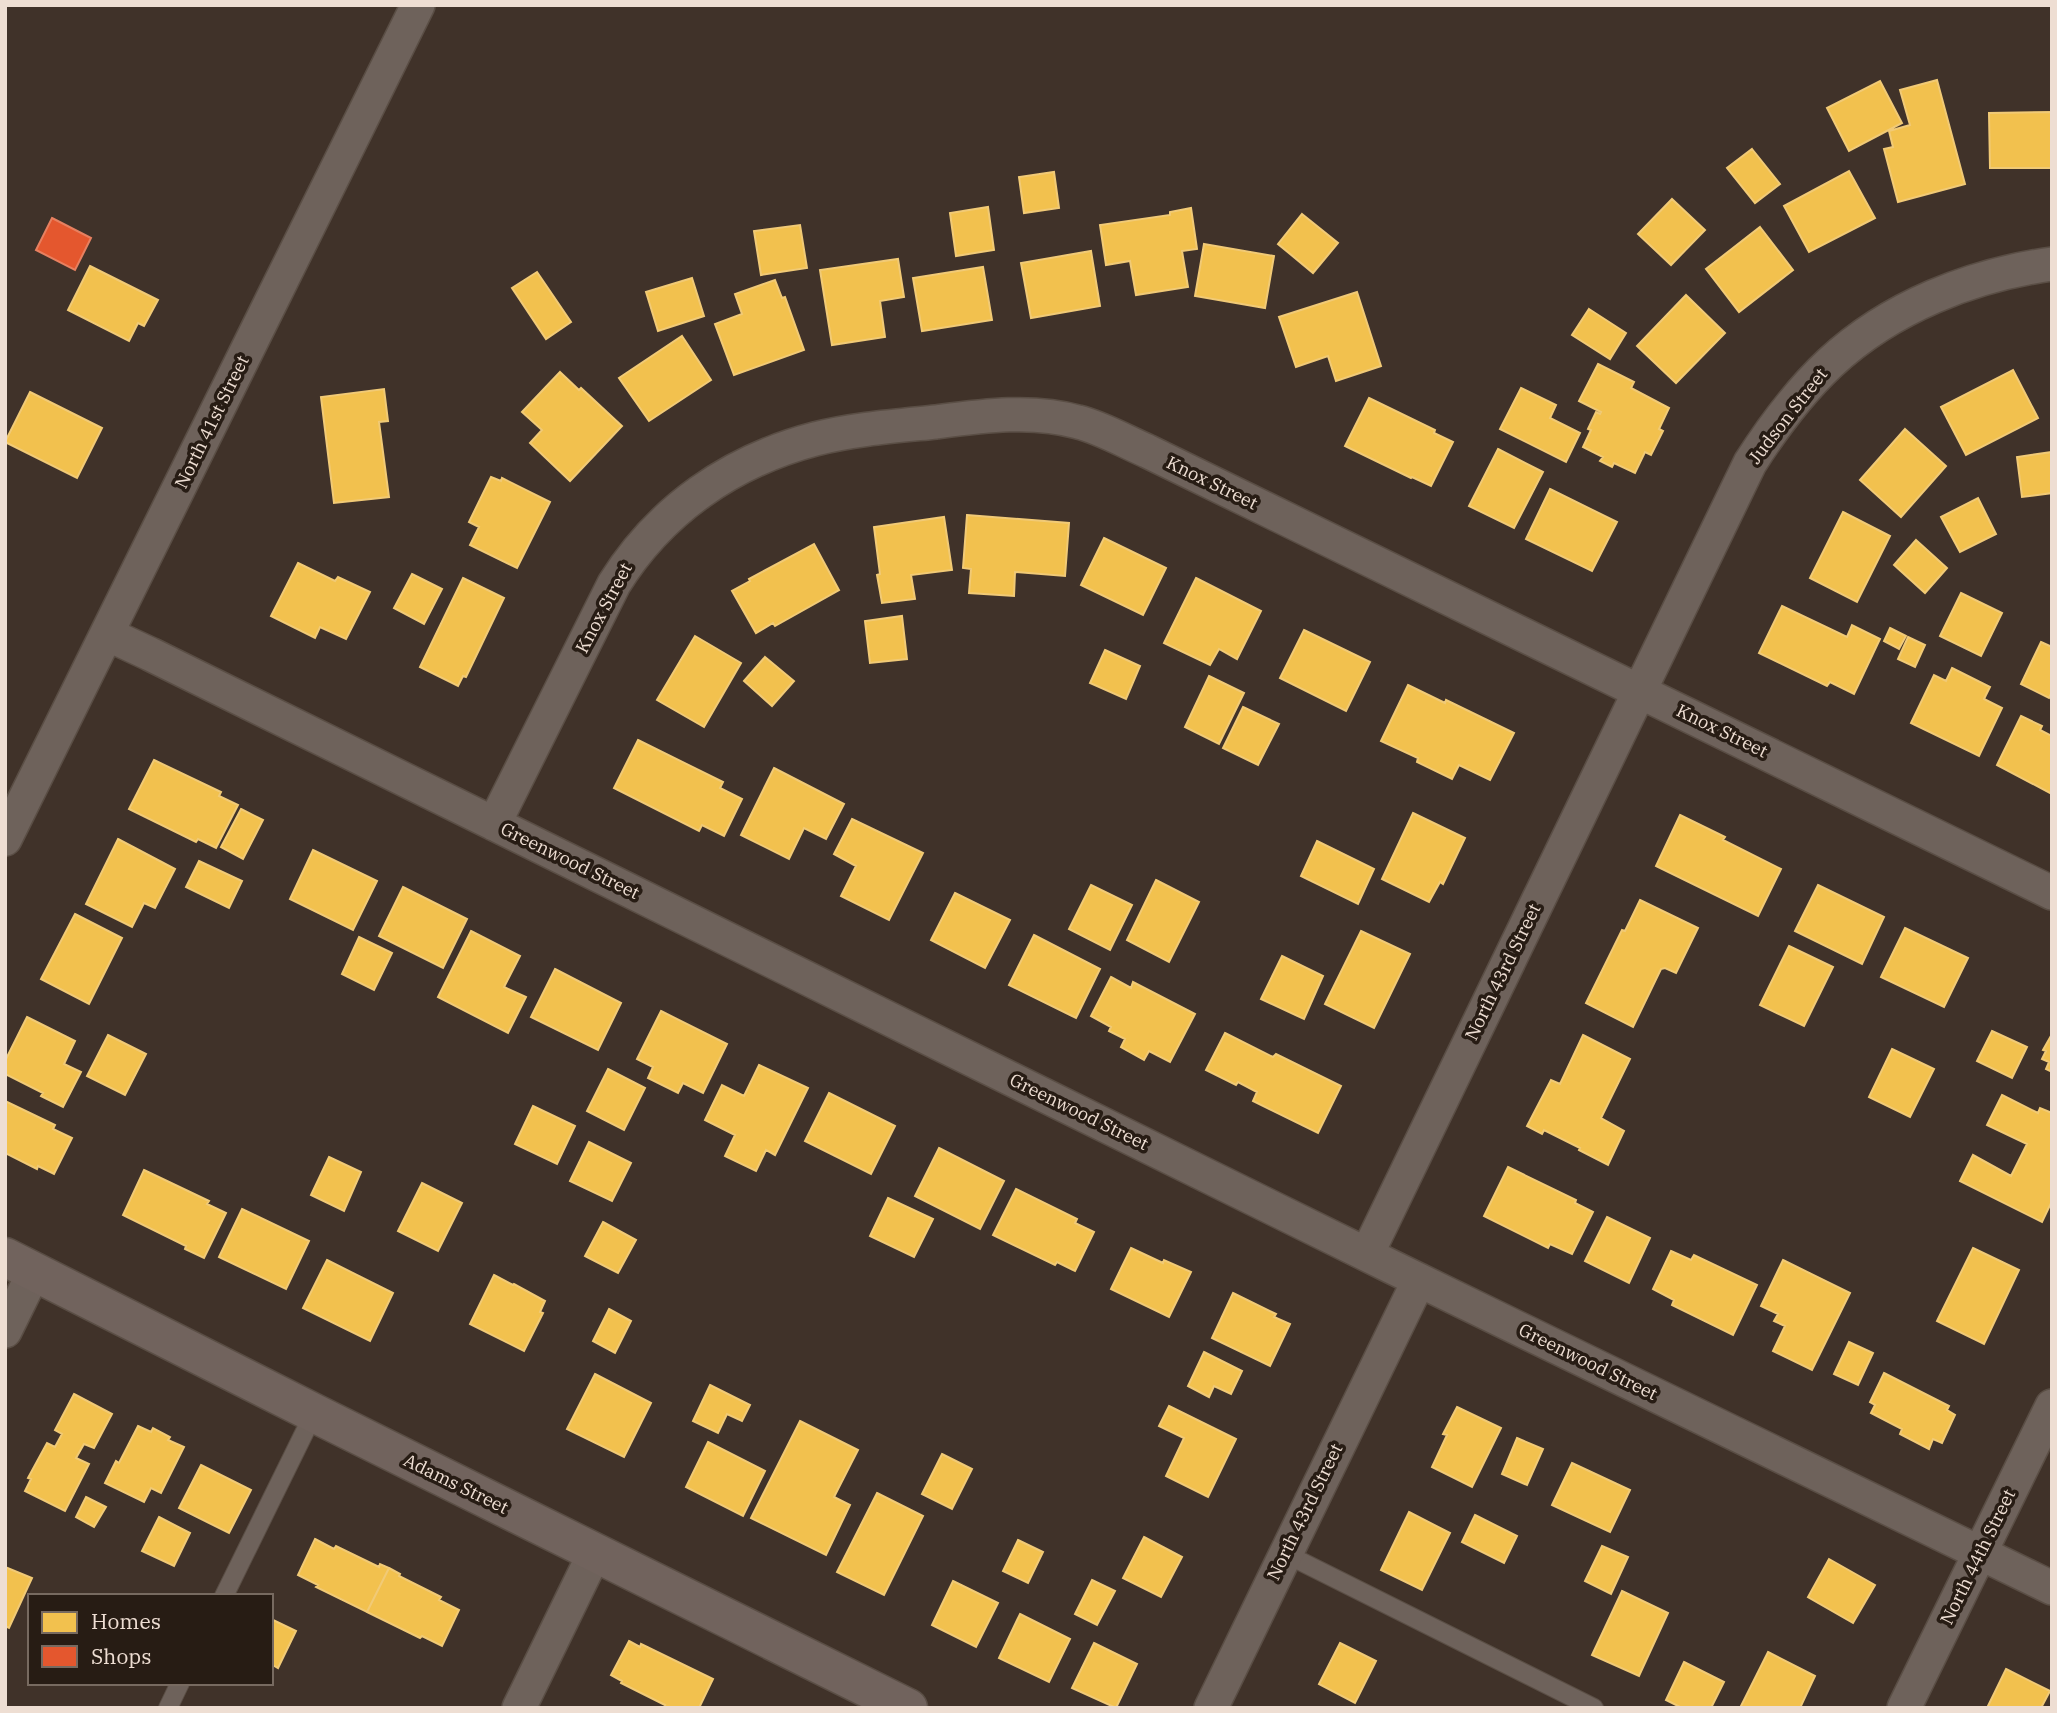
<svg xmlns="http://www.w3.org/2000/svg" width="2057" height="1713" viewBox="0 0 2057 1713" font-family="'IBM Plex Serif',serif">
<rect width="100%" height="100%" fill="#403229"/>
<path fill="#f2c14e" stroke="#f1ca76" stroke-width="2" d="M1937,80L1965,184L1898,202L1884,149L1893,147L1889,131L1910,125L1900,90Z
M1880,81L1902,123L1849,151L1827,108Z
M2052,112V168H1990L1989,113Z
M1752,149L1780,184L1755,203L1727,168Z
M1849,171L1875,218L1809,252L1784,206Z
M1054,172L1059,208L1024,213L1019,177Z
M1672,199L1705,230L1671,265L1638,234Z
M988,207L994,250L956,256L950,213Z
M1191,208L1197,249L1182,251L1188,287L1136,295L1130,261L1106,265L1100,225L1170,215V212Z
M1302,214L1338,243L1313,273L1278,244Z
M800,225L807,268L761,275L754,231Z
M1760,227L1793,270L1739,312L1706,269Z
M1204,244L1274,256L1265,308L1195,296Z
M1091,251L1100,306L1031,318L1021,263Z
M898,259L904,297L880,301L885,337L832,345L820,270Z
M90,266L158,300L144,326L138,323L129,341L68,310Z
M983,267L992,320L922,331L913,278Z
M537,272L571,322L546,339L512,288Z
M692,278L704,316L658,331L646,292Z
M775,280L782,298L785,297L804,350L734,375L715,324L742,314L735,294Z
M1357,292L1381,366L1336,381L1328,356L1296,367L1279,317Z
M1686,295L1725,333L1676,383L1637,346Z
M1589,309L1626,333L1610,359L1572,335Z
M682,336L711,380L649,421L619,378Z
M1598,364L1634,382L1631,388L1669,408L1659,429L1663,431L1651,455L1645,452L1635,473L1614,463L1612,467L1600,461L1603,457L1583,447L1591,430L1588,429L1596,412L1600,414L1601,412L1579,401Z
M2013,370L2038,418L1966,455L1941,407Z
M560,372L579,390L581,388L622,426L570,481L530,443L542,430L522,412Z
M1521,388L1556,405L1550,418L1580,433L1566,462L1500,429Z
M384,389L388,421L379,422L389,497L334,503L321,397Z
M30,392L102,428L77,478L5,442Z
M1369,398L1435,430L1434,433L1453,442L1431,486L1412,477L1411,478L1345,446Z
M1905,429L1946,466L1901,517L1860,480Z
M1498,449L1543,472L1514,528L1469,506Z
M2052,452V493L2022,497L2017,457Z
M491,477L501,481L502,478L550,502L517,568L470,545L479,527L469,522Z
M1550,489L1617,522L1592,571L1526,539Z
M1978,498L1996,534L1960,552L1941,517Z
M1843,512L1890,536L1857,602L1810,578Z
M967,515L1069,523L1065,576L1015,572L1014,596L969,593L971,569L963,568Z
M944,517L952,570L911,575L915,599L882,603L877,575L880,574L874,527Z
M1104,538L1166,568L1143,615L1081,585Z
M1916,540L1947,568L1925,593L1894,565Z
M814,544L839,590L775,626L773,623L756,633L732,591L750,581L749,579Z
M298,563L335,581L338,577L370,592L346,639L320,627L315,638L271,616Z
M412,574L442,589L424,624L394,608Z
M463,578L504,598L466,677L463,676L458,686L420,667Z
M1196,578L1261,611L1237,659L1219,649L1210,665L1164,643Z
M1961,593L2002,613L1981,656L1940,636Z
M1782,606L1847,637L1852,625L1880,639L1854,694L1830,682L1827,686L1759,653Z
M902,616L907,659L870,663L865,621Z
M1890,628L1906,636L1899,649L1884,641Z
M1304,630L1370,662L1346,711L1280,678Z
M695,636L741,663L704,727L657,700Z
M1908,637L1925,645L1915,667L1898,659Z
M2041,642L2052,647V692L2049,698L2021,684Z
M1105,650L1140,666L1126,699L1090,683Z
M765,657L794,681L772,706L744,681Z
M1952,668L1990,687L1984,699L2002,708L1979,756L1911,723L1934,675L1946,681Z
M1209,676L1244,693L1219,744L1185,727Z
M1408,685L1445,703L1446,700L1514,733L1490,780L1459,765L1452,779L1417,762L1418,758L1381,741Z
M1243,707L1279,724L1258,765L1223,748Z
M2021,716L2042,726L2040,730L2052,736V794L1997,765Z
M638,740L723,782L720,788L742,799L724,836L702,825L699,831L614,788Z
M154,760L221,792L219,796L238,805L216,848L198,839L196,842L129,809Z
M774,768L844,804L826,839L804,828L789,859L741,835Z
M241,809L263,820L243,859L221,847Z
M1413,813L1465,838L1443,884L1440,882L1429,902L1382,879Z
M1680,815L1725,837L1723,840L1781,869L1758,916L1656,866Z
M852,819L923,853L889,920L841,896L856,866L834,854Z
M118,839L175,869L155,908L144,903L132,927L86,904Z
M1317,841L1374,869L1358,904L1301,876Z
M313,850L377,881L353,930L290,899Z
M199,861L242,881L229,908L186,887Z
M1156,880L1199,902L1169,962L1127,940Z
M1091,885L1132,905L1110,950L1069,929Z
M1818,885L1884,917L1862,964L1795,931Z
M403,887L467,919L443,968L379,936Z
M955,893L1010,920L985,968L931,940Z
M1640,900L1698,928L1676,973L1665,968L1661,969L1633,1027L1586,1003L1622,930L1625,931Z
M75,914L122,938L89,1004L41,979Z
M1905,928L1968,958L1944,1007L1881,977Z
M471,931L520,956L504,987L526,997L508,1033L438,997Z
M1361,931L1410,954L1374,1028L1325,1004Z
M1034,935L1100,969L1076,1018L1009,985Z
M359,937L392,953L374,990L342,974Z
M1789,946L1833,967L1804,1026L1760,1005Z
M1282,956L1323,976L1304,1019L1261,999Z
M555,969L621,1003L598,1050L531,1017Z
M1111,977L1131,988L1133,982L1195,1014L1170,1062L1149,1051L1144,1060L1121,1047L1125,1039L1109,1031L1111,1027L1091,1016Z
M661,1011L727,1044L703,1093L683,1083L678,1093L648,1078L653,1067L637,1059Z
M27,1017L75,1041L64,1064L81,1072L63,1107L41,1096L43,1093L5,1074V1061Z
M1992,1031L2027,1047L2012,1078L1977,1061Z
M1225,1033L1273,1057L1276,1054L1341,1086L1318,1133L1253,1101L1257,1092L1238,1082L1236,1085L1206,1070Z
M2052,1034V1072L2046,1069L2049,1062L2042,1059L2046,1051L2043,1050Z
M108,1035L146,1054L125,1095L87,1076Z
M1583,1035L1630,1059L1601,1118L1624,1131L1608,1165L1579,1150L1580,1148L1544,1130L1542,1134L1527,1126L1551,1080L1560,1084Z
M1892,1049L1934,1069L1910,1117L1869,1097Z
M759,1065L808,1088L775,1155L766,1150L756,1171L725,1156L735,1135L705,1120L722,1085L744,1096Z
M608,1069L645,1088L624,1130L587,1111Z
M829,1093L895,1126L871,1174L805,1141Z
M2002,1095L2038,1113L2040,1108L2052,1113V1201L2042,1222L1960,1181L1973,1155L2011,1176L2027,1144L1987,1125Z
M5,1101L55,1125L53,1129L72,1138L54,1174L38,1166L37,1169L5,1153Z
M533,1106L575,1126L557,1164L515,1144Z
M589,1142L631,1163L612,1201L570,1181Z
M939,1148L1004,1181L980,1229L915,1196Z
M329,1157L361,1172L344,1211L311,1195Z
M1508,1167L1576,1200L1575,1203L1593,1212L1572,1254L1550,1244L1548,1248L1484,1216Z
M144,1170L209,1201L207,1204L226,1213L204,1258L185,1249L186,1246L123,1215Z
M422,1183L462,1203L438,1251L398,1231Z
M1016,1189L1077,1219L1075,1223L1094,1232L1075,1271L1057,1262L1055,1265L993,1235Z
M888,1198L933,1219L914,1257L870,1236Z
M242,1209L309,1241L286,1289L219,1257Z
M1607,1217L1650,1238L1629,1283L1585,1261Z
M603,1222L636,1240L618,1273L585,1256Z
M1131,1248L1163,1263L1164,1260L1191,1272L1169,1317L1111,1289Z
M1973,1248L2019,1270L1984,1344L1937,1321Z
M1671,1251L1691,1260L1694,1255L1757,1285L1733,1335L1672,1305L1674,1300L1653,1289Z
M327,1260L393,1293L370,1341L303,1308Z
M1783,1260L1850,1293L1812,1370L1773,1351L1785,1326L1774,1321L1778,1314L1761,1306Z
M494,1275L513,1285L514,1284L545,1301L540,1312L543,1313L524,1351L470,1324Z
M1233,1293L1276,1314L1274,1317L1290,1324L1270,1366L1212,1338Z
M609,1309L631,1321L615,1353L593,1341Z
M1849,1342L1873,1353L1858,1385L1834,1374Z
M1204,1352L1242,1371L1231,1394L1214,1386L1209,1397L1188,1386Z
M1884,1373L1949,1406L1947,1410L1955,1415L1942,1443L1933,1439L1929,1449L1900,1434L1902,1429L1871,1413L1875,1405L1870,1402Z
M595,1374L651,1403L624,1457L567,1429Z
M710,1385L750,1405L742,1421L727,1414L718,1433L693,1421Z
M74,1394L112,1414L94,1448L84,1444L76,1458L89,1464L65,1511L25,1491L31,1479L28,1478L47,1443L55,1447L62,1434L55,1430Z
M1169,1406L1236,1439L1208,1497L1166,1476L1184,1438L1159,1426Z
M1457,1407L1501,1428L1472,1487L1432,1467L1447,1435L1443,1434Z
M800,1421L858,1450L834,1497L850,1505L826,1555L751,1518Z
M138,1426L151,1432L153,1428L170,1437L168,1440L184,1447L161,1493L151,1488L144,1502L105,1483L116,1461L119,1463Z
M1517,1438L1543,1449L1527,1485L1502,1474Z
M708,1442L765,1471L743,1516L686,1487Z
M942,1454L972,1469L952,1509L922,1494Z
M1572,1463L1630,1490L1610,1532L1552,1505Z
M201,1465L251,1490L229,1533L179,1508Z
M877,1493L923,1516L884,1595L837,1572Z
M86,1497L106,1507L94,1527L76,1517Z
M1409,1512L1450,1533L1422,1590L1381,1570Z
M1475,1515L1517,1536L1504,1563L1462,1542Z
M159,1517L190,1533L174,1566L142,1551Z
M1144,1537L1182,1557L1161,1597L1123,1578Z
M315,1539L334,1549L336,1546L379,1567L380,1564L389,1568L367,1612L316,1587L318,1585L298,1575Z
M1018,1540L1043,1552L1028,1583L1003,1571Z
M1602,1546L1628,1557L1611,1594L1585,1581Z
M1829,1559L1875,1585L1853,1623L1808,1597Z
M5,1567L32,1578L9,1628L5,1626Z
M389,1568L400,1574L399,1576L441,1597L439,1600L459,1610L442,1646L422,1636L420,1638L367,1612Z
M1092,1580L1115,1591L1097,1625L1075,1614Z
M953,1581L998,1603L976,1647L932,1625Z
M1622,1591L1668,1613L1639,1676L1592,1655Z
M1020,1614L1070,1639L1049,1682L999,1658Z
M271,1619L296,1631L278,1668L271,1664Z
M629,1641L640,1647L641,1644L713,1679L699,1708H663L665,1705L621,1683L622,1681L611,1675Z
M1094,1643L1137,1664L1116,1708L1072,1688Z
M1340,1643L1376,1661L1355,1703L1319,1684Z
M1768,1652L1815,1676L1800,1708H1740Z
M1684,1662L1724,1682L1711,1708H1682L1666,1700Z
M2006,1669L2050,1691L2041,1708H1987Z"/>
<path fill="#e4572e" stroke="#e78060" stroke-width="2" d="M52,218L91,238L75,270L36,250Z"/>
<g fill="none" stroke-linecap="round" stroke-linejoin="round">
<defs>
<path id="service" d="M1284,1553L1594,1708
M224,1596L314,1413
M168,1708L180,1683"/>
<path id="minor" d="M107,634L150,654L1390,1266L2052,1588
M494,824L614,584C660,510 731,461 815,439C854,429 896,426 936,422C982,416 1033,409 1078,422C1102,428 1124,441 1147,451L2052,893
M5,839L418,5
M1367,1254L1750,463C1773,427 1799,392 1830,363C1890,307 1972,275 2052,264
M5,1331L34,1272
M519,1708L595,1552
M1211,1708L1419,1280
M1904,1708L2052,1406"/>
<path id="secondary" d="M5,1257L314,1413L908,1708"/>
</defs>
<use href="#service" stroke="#5a4e45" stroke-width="20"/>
<use href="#minor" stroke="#5a4e45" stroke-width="36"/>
<use href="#secondary" stroke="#5a4e45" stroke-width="41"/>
<use href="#service" stroke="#6e625b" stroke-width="18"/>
<use href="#minor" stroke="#6e625b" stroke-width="33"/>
<use href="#secondary" stroke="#71635d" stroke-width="38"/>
</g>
<g text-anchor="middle" stroke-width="7" stroke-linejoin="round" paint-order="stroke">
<g font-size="18" fill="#eeded3" stroke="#271c14">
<text transform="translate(1788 416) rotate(-52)" y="6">Judson Street</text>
<text transform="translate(212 422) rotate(-64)" y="6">North 41st Street</text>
<text transform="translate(1212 483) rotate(26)" y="6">Knox Street</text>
<text transform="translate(604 608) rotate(-62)" y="6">Knox Street</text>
<text transform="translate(1722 731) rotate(26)" y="6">Knox Street</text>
<text transform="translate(570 861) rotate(26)" y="6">Greenwood Street</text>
<text transform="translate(1503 972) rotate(-64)" y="6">North 43rd Street</text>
<text transform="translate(1079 1112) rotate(26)" y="6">Greenwood Street</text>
<text transform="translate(1588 1362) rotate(26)" y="6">Greenwood Street</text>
<text transform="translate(456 1484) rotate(26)" y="6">Adams Street</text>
<text transform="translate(1305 1512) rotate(-64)" y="6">North 43rd Street</text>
<text transform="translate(1978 1557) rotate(-64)" y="6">North 44th Street</text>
</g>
</g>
<rect width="2057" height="1713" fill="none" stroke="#eeded3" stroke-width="14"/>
<rect x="28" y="1594" width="245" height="91" fill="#271c14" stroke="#776a60" stroke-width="2"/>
<rect x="42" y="1612" width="35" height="21" fill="#f2c14e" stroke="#776a60" stroke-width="2"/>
<text x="91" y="1629" font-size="21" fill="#eeded3">Homes</text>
<rect x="42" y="1646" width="35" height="21" fill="#e4572e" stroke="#776a60" stroke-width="2"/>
<text x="91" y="1664" font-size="21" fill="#eeded3">Shops</text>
</svg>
